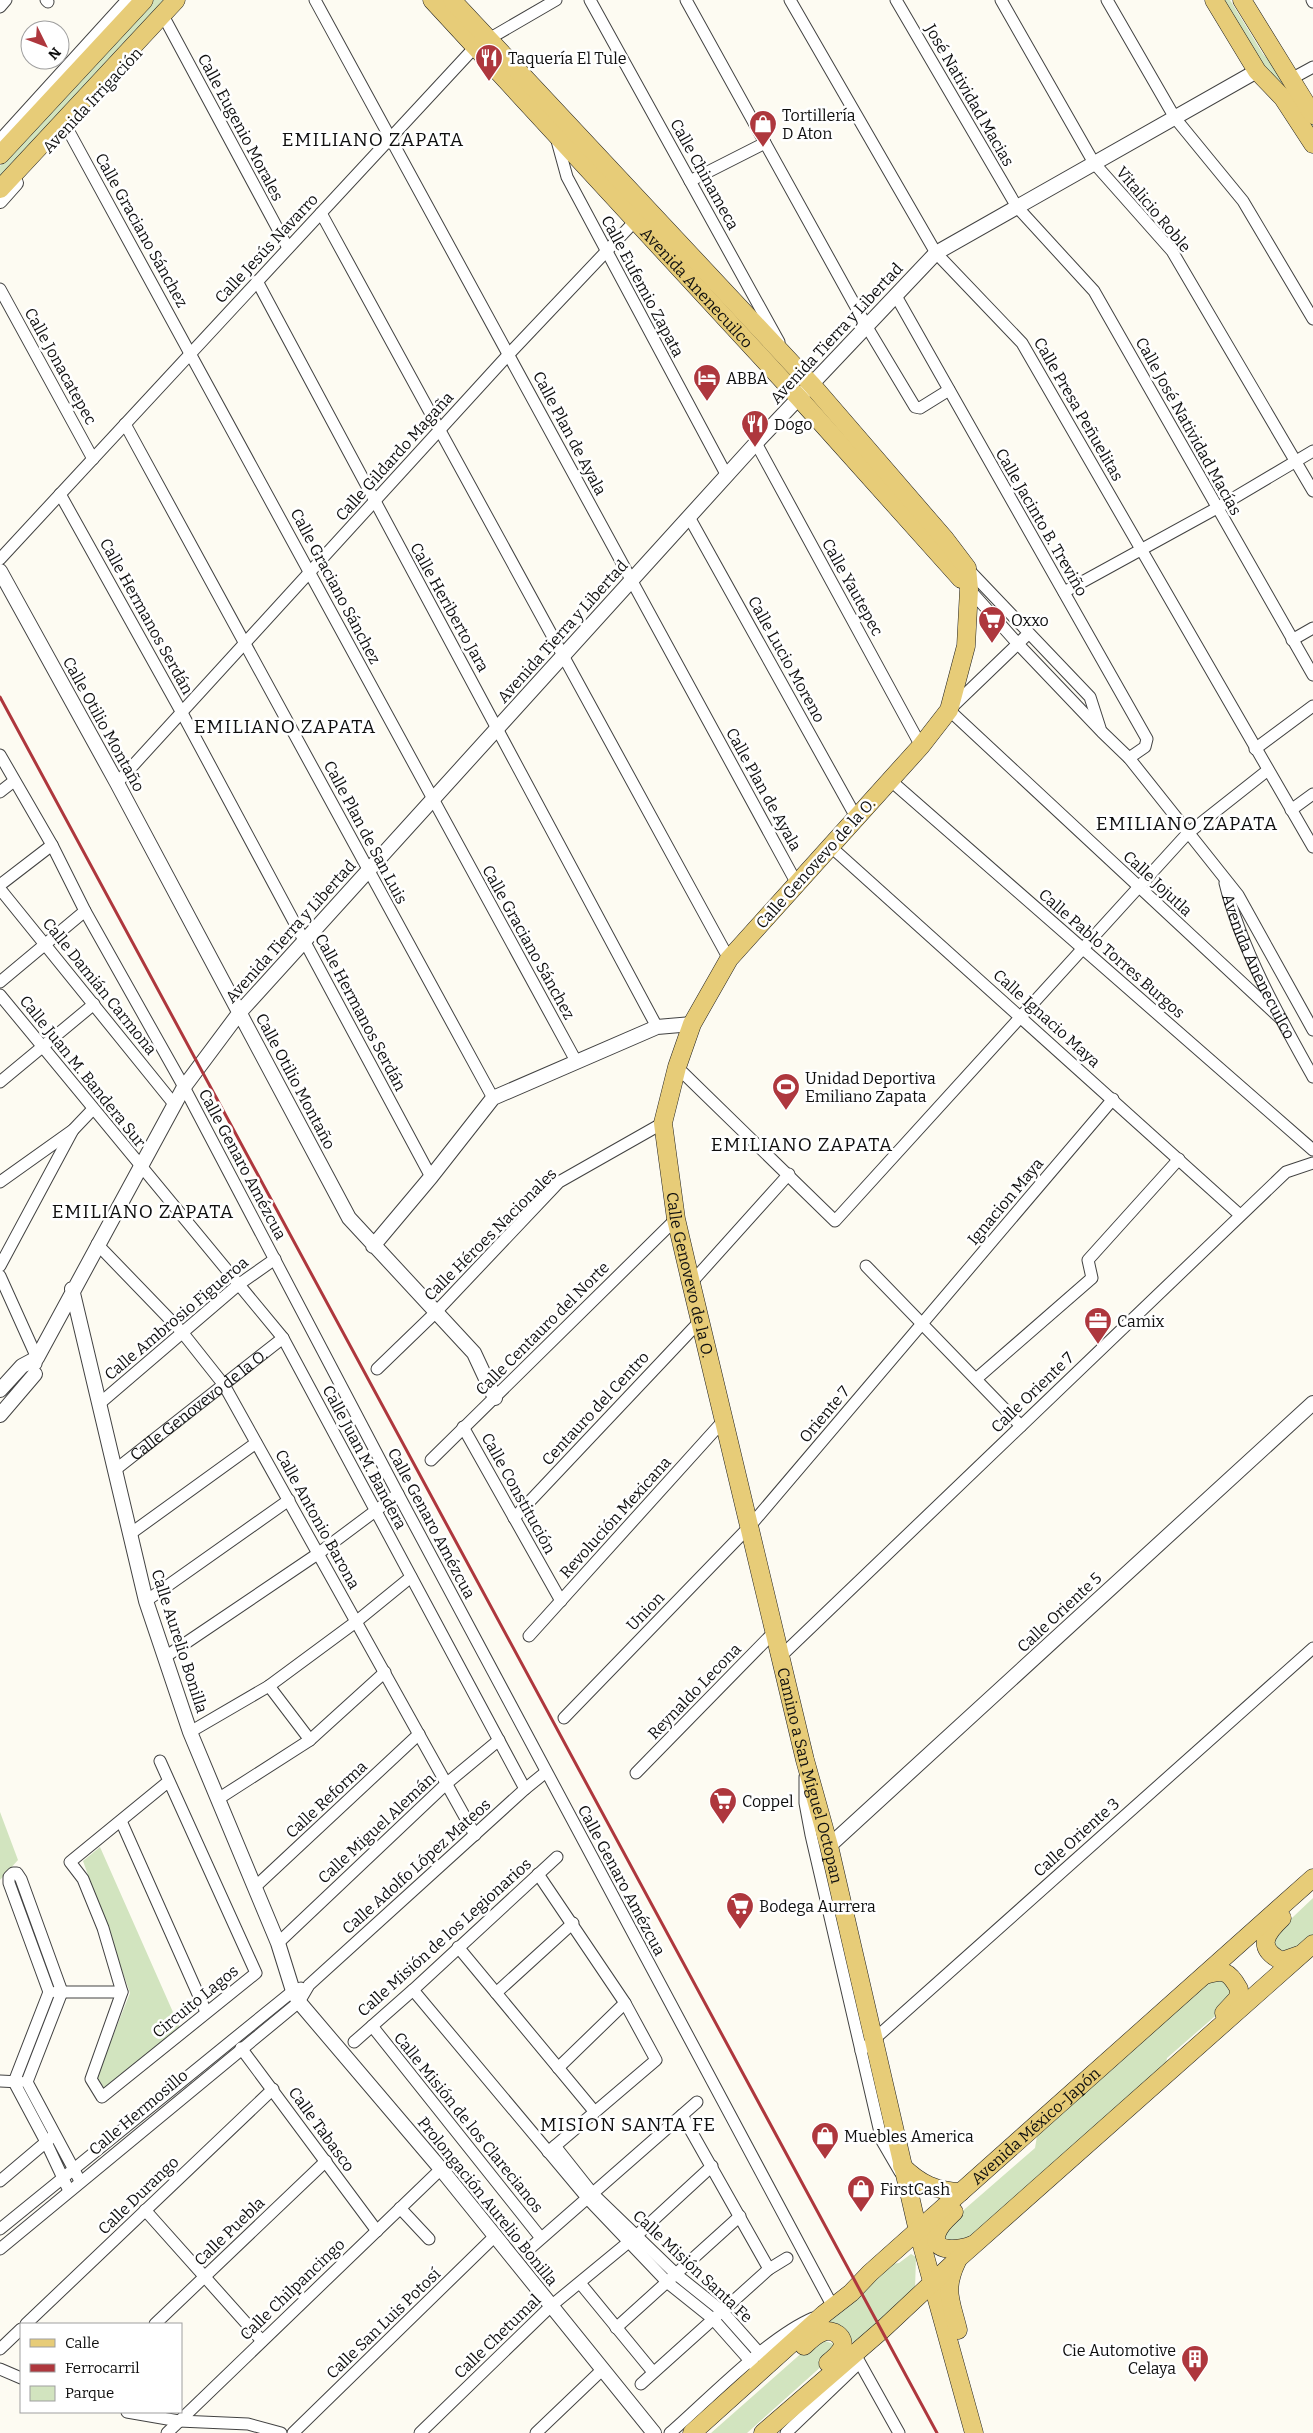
<svg xmlns="http://www.w3.org/2000/svg" width="1313" height="2433" viewBox="0 0 1313 2433" font-family="Bitter,serif">
<rect width="100%" height="100%" fill="#fdfbf2"/>
<path fill="#d2e4bf" d="M146,0H173L0,187V166Z
M1220,0H1230L1263,54L1279,71L1306,111L1313,124V132L1268,76Z
M0,1812L18,1860L0,1880Z
M100,1847L180,2028L104,2088L97,2076L130,1993L83,1861Z
M1313,1898V1935L1291,1955L1275,1947L1274,1935Z
M1217,1978L1232,1986L1229,2004L1167,2058L1166,2063L971,2241L952,2242L941,2238L943,2228L1035,2148L1037,2136L1209,1981Z
M911,2254L916,2257L915,2289L855,2344L846,2336L820,2327L891,2264L899,2263Z
M822,2340L837,2345L833,2356L747,2433H711L805,2350Z"/>
<g fill="none" stroke-linecap="round" stroke-linejoin="round">
<defs>
<g id="minor">
<path d="M46,0L48,2"/>
<path d="M315,0L796,882"/>
<path d="M590,0L779,342"/>
<path d="M686,0L867,327L915,407L920,408L949,390"/>
<path d="M790,0L936,253L1022,343L1313,847"/>
<path d="M896,0L1017,207L1094,291L1313,675"/>
<path d="M1001,0L1094,163L1172,251L1313,491"/>
<path d="M1107,0L1175,118L1243,201L1313,319"/>
<path d="M1312,0L1313,2"/>
<path d="M0,7L6,0"/>
<path d="M166,21L288,248"/>
<path d="M1291,79L1313,67"/>
<path d="M67,128L576,1061"/>
<path d="M556,137L567,177L727,476"/>
<path d="M690,181L765,143"/>
<path d="M321,213L729,959"/>
<path d="M257,281L657,1027"/>
<path d="M0,289L93,459"/>
<path d="M896,296L1147,739L1145,747L1129,758"/>
<path d="M125,424L493,1098"/>
<path d="M756,443L921,746"/>
<path d="M60,494L182,713L431,1177"/>
<path d="M689,517L856,817"/>
<path d="M0,559L475,47L556,0"/>
<path d="M967,568L1090,697L1100,728"/>
<path d="M969,589L1018,644L1102,732L1129,758L1238,895L1313,1030"/>
<path d="M1064,592L1217,508L1313,451"/>
<path d="M1028,634L949,710L1280,1018"/>
<path d="M1292,640L1313,628"/>
<path d="M1255,749L1313,706"/>
<path d="M0,755L52,845L85,911L184,1087L398,1494L833,2307"/>
<path d="M890,780L1313,1150"/>
<path d="M117,783L509,354L636,220"/>
<path d="M0,792L14,781"/>
<path d="M1291,810L1313,794"/>
<path d="M830,846L1240,1215"/>
<path id="s1" d="M1225,883C1241,949 1280,1018 1313,1077"/>
<path d="M0,885L52,845"/>
<path d="M0,889L174,1104"/>
<path d="M0,982L85,911"/>
<path d="M0,995L283,1338L525,1789"/>
<path d="M677,1067L835,1221L1187,834L1268,770"/>
<path d="M0,1082L94,1004"/>
<path d="M0,1182L73,1130L93,1109"/>
<path d="M97,1244L182,1332L224,1385L475,1835"/>
<path d="M0,1266L73,1130"/>
<path d="M866,1266L1021,1426"/>
<path d="M0,1276L37,1358L36,1364"/>
<path d="M691,1283L789,1174"/>
<path d="M377,1369L435,1313L559,1182L663,1123"/>
<path d="M976,1379L1092,1278L1088,1260L1179,1159"/>
<path d="M99,1404L238,1285L275,1259"/>
<path d="M463,1427L561,1601"/>
<path d="M431,1460L676,1219"/>
<path id="s2" d="M115,1470L283,1338"/>
<path d="M514,1518L700,1321"/>
<path d="M130,1534L256,1443"/>
<path d="M146,1601L289,1500"/>
<path d="M529,1636L724,1420"/>
<path d="M781,1656L1286,1172L1313,1163"/>
<path d="M165,1657L319,1553L398,1494"/>
<path d="M269,1686L310,1740"/>
<path d="M564,1718L750,1526L1113,1099"/>
<path d="M190,1732L269,1686L357,1621L411,1577"/>
<path d="M160,1761L169,1781L256,1973L102,2097L91,2079L122,1992L103,1928L83,1879L70,1862L169,1781"/>
<path d="M636,1773L775,1631"/>
<path d="M805,1777V1803L811,1835L882,2141L900,2172"/>
<path d="M218,1799L310,1740L385,1672"/>
<path d="M121,1821L206,2012"/>
<path d="M538,1874L625,2003L656,2060L548,2152"/>
<path d="M255,1887L419,1734"/>
<path d="M278,1943L446,1784L499,1740"/>
<path d="M458,1947L594,2111"/>
<path d="M413,1990L588,2199L668,2283L713,2319L760,2372"/>
<path d="M56,1992H122"/>
<path d="M496,1993L573,1923"/>
<path d="M372,2026L541,2238"/>
<path d="M354,2042L413,1990L557,1857"/>
<path d="M241,2048L377,2231"/>
<path d="M861,2051L1313,1648"/>
<path d="M558,2068L625,2003"/>
<path d="M0,2081L20,2082"/>
<path d="M682,2115L769,2269"/>
<path d="M555,2146L593,2194L677,2275L722,2311L769,2364"/>
<path d="M0,2181L52,2137"/>
<path d="M69,2191L46,2142L14,2082L49,1992L9,1883V1877L13,1873H17L21,1879L62,1992L27,2082L80,2181"/>
<path d="M400,2208L429,2239"/>
<path d="M145,2210L262,2341"/>
<path d="M0,2229L277,2004L293,1991L301,1988"/>
<path d="M0,2249L299,2002L309,1985L525,1789L546,1772"/>
<path d="M528,2250L697,2102"/>
<path d="M580,2283L653,2372"/>
<path d="M26,2324L273,2089"/>
<path d="M155,2324L326,2161"/>
<path d="M616,2328L740,2216"/>
<path d="M0,2349L21,2329"/>
<path d="M856,2356L899,2433"/>
<path d="M0,2369L21,2378"/>
<path d="M641,2384L769,2269L787,2258"/>
<path d="M127,2412L179,2421L248,2424L281,2433"/>
<path d="M167,2433L441,2169"/>
<path d="M293,2433L495,2236"/>
<path d="M420,2433L551,2306L636,2236L712,2166"/>
<path d="M536,2433L603,2369"/>
<path d="M670,2433C709,2399 767,2338 813,2318"/>
<path d="M786,2433L859,2363"/>
</g>
<path id="tertiary" d="M0,142L129,0
M0,201L16,183
M0,571L117,783L349,1218L474,1353L495,1398
M373,1246L431,1177L493,1098L657,1027L692,1024
M72,1289L146,1601L190,1732L278,1943L293,1991L299,2002L441,2169L654,2433
M0,1390L22,1366L37,1358L184,1087L240,1012L756,443L936,253L1257,71
M0,1415L35,1374
M829,1846L1313,1403"/>
<g id="primary">
<path id="s3" d="M432,0L799,398L961,579"/>
<path id="s4" d="M452,0L812,385L945,539L967,568L969,589L966,646L949,710L921,746L729,959L692,1024L677,1067L663,1123L676,1219L691,1283L805,1760L829,1846L918,2231L974,2433"/>
<path d="M1214,0L1257,71L1283,98L1313,144"/>
<path d="M1242,0L1313,115"/>
<path d="M0,155L144,0"/>
<path d="M0,189L176,0"/>
<path d="M1282,1918C1265,1934 1256,1948 1282,1961L1299,1955"/>
<path d="M1205,1975C1224,1969 1229,1971 1239,1989L1238,1998L1224,2013"/>
<path d="M902,2166C920,2184 936,2191 961,2192"/>
<path d="M954,2212C948,2218 940,2224 937,2233C930,2254 962,2250 972,2245"/>
<path d="M957,2261C943,2290 951,2301 958,2330"/>
<path d="M804,2346C809,2341 816,2334 823,2332C833,2328 846,2337 842,2348C839,2354 833,2359 828,2363"/>
<path id="s5" d="M692,2433L824,2314L851,2293L870,2273L1313,1878"/>
<path d="M763,2433L882,2330L960,2257L1313,1944"/>
</g>
</defs>
<use href="#minor" stroke="#424242" stroke-width="13"/>
<use href="#tertiary" stroke="#424242" stroke-width="16"/>
<use href="#primary" stroke="#202020" stroke-width="19"/>
<use href="#minor" stroke="#fff" stroke-width="11"/>
<use href="#tertiary" stroke="#fff" stroke-width="14"/>
<use href="#primary" stroke="#e7cc78" stroke-width="18"/>
<path stroke="#ae373d" stroke-width="3" d="M0,697L937,2433"/>
</g>
<defs>
<symbol id="restaurant-pin" viewBox="-11 -11 22 30"><path d="M0 17L-7.5 6A9.5 9.5 0 1 1 7.5 6Z" fill="#ae373d" stroke="#fff"/><path d="M-5-6h1v4h1v-4h1v4h1v-4h1v5L-1.5 .5V6h-2V.5L-5-1ZM5-6V6H3V1.5H1.5Q1.5-4 5-6Z" fill="#fff"/></symbol>
<symbol id="shop-pin" viewBox="-11 -11 22 30"><path d="M0 17L-7.5 6A9.5 9.5 0 1 1 7.5 6Z" fill="#ae373d" stroke="#fff"/><path d="M-5-2.5h2.3a2.7 3.5 0 0 1 5.4 0H5L5.5 6h-11ZM-1.5-2.5h3a1.5 2.3 0 0 0-3 0Z" fill="#fff"/></symbol>
<symbol id="hotel-pin" viewBox="-11 -11 22 30"><path d="M0 17L-7.5 6A9.5 9.5 0 1 1 7.5 6Z" fill="#ae373d" stroke="#fff"/><path d="M-6-4.5h1.5V1H6V5H4.5V3h-9V5H-6ZM-4 0a1.8 1.8 0 1 1 3.6 0ZM.5 0V-2.5h3Q6-2.5 6 0Z" fill="#fff"/></symbol>
<symbol id="supermarket-pin" viewBox="-11 -11 22 30"><path d="M0 17L-7.5 6A9.5 9.5 0 1 1 7.5 6Z" fill="#ae373d" stroke="#fff"/><path d="M-6-5.5h2.5l.6 2H6L4.5 2H-2.5L-4.4-4H-6ZM-1.5 3.2a1.3 1.3 0 1 0 .1 0ZM3 3.2a1.3 1.3 0 1 0 .1 0Z" fill="#fff"/></symbol>
<symbol id="stadium-pin" viewBox="-11 -11 22 30"><path d="M0 17L-7.5 6A9.5 9.5 0 1 1 7.5 6Z" fill="#ae373d" stroke="#fff"/><path d="M0-5a6.5 5 0 1 0 0 10a6.5 5 0 1 0 0-10ZM-3.5-1.8h7v3.6h-7Z" fill="#fff"/></symbol>
<symbol id="office-pin" viewBox="-11 -11 22 30"><path d="M0 17L-7.5 6A9.5 9.5 0 1 1 7.5 6Z" fill="#ae373d" stroke="#fff"/><path d="M-6-3h4V-5.5h4V-3h4V5H-6ZM-1-4.5V-3h2v-1.5ZM-6 0V1H6V0Z" fill="#fff"/></symbol>
<symbol id="building-pin" viewBox="-11 -11 22 30"><path d="M0 17L-7.5 6A9.5 9.5 0 1 1 7.5 6Z" fill="#ae373d" stroke="#fff"/><path d="M-4-6H4V6H1V3H-1V6H-4ZM-2.5-4.3h1.7v1.8h-1.7ZM.8-4.3h1.7v1.8H.8ZM-2.5-1h1.7V.8h-1.7ZM.8-1h1.7V.8H.8Z" fill="#fff"/></symbol>
</defs>
<g fill-rule="evenodd">
<use href="#restaurant-pin" x="473" y="42" width="32" height="43"/>
<use href="#shop-pin" x="747" y="108" width="32" height="43"/>
<use href="#hotel-pin" x="691" y="362" width="32" height="43"/>
<use href="#restaurant-pin" x="739" y="408" width="32" height="43"/>
<use href="#supermarket-pin" x="976" y="604" width="32" height="43"/>
<use href="#stadium-pin" x="770" y="1071" width="32" height="43"/>
<use href="#office-pin" x="1082" y="1305" width="32" height="43"/>
<use href="#supermarket-pin" x="707" y="1785" width="32" height="43"/>
<use href="#supermarket-pin" x="724" y="1890" width="32" height="43"/>
<use href="#shop-pin" x="809" y="2120" width="32" height="43"/>
<use href="#shop-pin" x="845" y="2173" width="32" height="43"/>
<use href="#building-pin" x="1179" y="2343" width="32" height="43"/>
</g>
<g text-anchor="middle" stroke-width="5" stroke-linejoin="round" paint-order="stroke">
<g font-size="16" fill="#0f0f0f" stroke="#fff" text-anchor="start">
<text x="508" y="64">Taquería El Tule</text>
<text x="782" y="121">Tortillería<tspan x="782" dy="18">D Aton</tspan></text>
<text x="726" y="384">ABBA</text>
<text x="774" y="430">Dogo</text>
<text x="1011" y="626">Oxxo</text>
<text x="805" y="1084">Unidad Deportiva<tspan x="805" dy="18">Emiliano Zapata</tspan></text>
<text x="1117" y="1327">Camix</text>
<text x="742" y="1807">Coppel</text>
<text x="759" y="1912">Bodega Aurrera</text>
<text x="844" y="2142">Muebles America</text>
<text x="880" y="2195">FirstCash</text>
<text x="1176" y="2356" text-anchor="end">Cie Automotive<tspan x="1176" dy="18">Celaya</tspan></text>
</g>
<g font-size="16" fill="#0f0f0f" stroke="#fff">
<text transform="translate(970 95) rotate(60)" y="6">José Natividad Macias</text>
<text transform="translate(92 100) rotate(-47)" y="6">Avenida Irrigación</text>
<text transform="translate(241 127) rotate(62)" y="6">Calle Eugenio Morales</text>
<text transform="translate(705 174) rotate(61)" y="6">Calle Chinameca</text>
<text transform="translate(1154 209) rotate(50)" y="6">Vitalicio Roble</text>
<text transform="translate(142 230) rotate(61)" y="6">Calle Graciano Sánchez</text>
<text transform="translate(266 248) rotate(-47)" y="6">Calle Jesús Navarro</text>
<text transform="translate(643 286) rotate(62)" y="6">Calle Eufemio Zapata</text>
<text dy="6" stroke="none"><textPath href="#s3" startOffset="391">Avenida Anenecuilco</textPath></text>
<text transform="translate(836 333) rotate(-47)" y="6">Avenida Tierra y Libertad</text>
<text transform="translate(61 366) rotate(61)" y="6">Calle Jonacatepec</text>
<text transform="translate(1079 409) rotate(60)" y="6">Calle Presa Peñuelitas</text>
<text transform="translate(1189 426) rotate(61)" y="6">Calle José Natividad Macías</text>
<text transform="translate(570 433) rotate(62)" y="6">Calle Plan de Ayala</text>
<text transform="translate(394 456) rotate(-48)" y="6">Calle Gildardo Magaña</text>
<text transform="translate(1042 522) rotate(60)" y="6">Calle Jacinto B. Treviño</text>
<text transform="translate(336 586) rotate(62)" y="6">Calle Graciano Sánchez</text>
<text transform="translate(853 587) rotate(61)" y="6">Calle Yautepec</text>
<text transform="translate(450 607) rotate(61)" y="6">Calle Heriberto Jara</text>
<text transform="translate(147 616) rotate(61)" y="6">Calle Hermanos Serdán</text>
<text transform="translate(562 631) rotate(-48)" y="6">Avenida Tierra y Libertad</text>
<text transform="translate(787 659) rotate(61)" y="6">Calle Lucio Moreno</text>
<text transform="translate(104 724) rotate(61)" y="6">Calle Otilio Montaño</text>
<text transform="translate(764 789) rotate(61)" y="6">Calle Plan de Ayala</text>
<text transform="translate(366 832) rotate(62)" y="6">Calle Plan de San Luis</text>
<text transform="translate(815 863) rotate(-48)" y="6">Calle Genovevo de la O.</text>
<text transform="translate(1158 883) rotate(43)" y="6">Calle Jojutla</text>
<text transform="translate(290 931) rotate(-48)" y="6">Avenida Tierra y Libertad</text>
<text transform="translate(529 942) rotate(61)" y="6">Calle Graciano Sánchez</text>
<text transform="translate(1112 953) rotate(41)" y="6">Calle Pablo Torres Burgos</text>
<text dy="6" stroke="none"><textPath href="#s1" startOffset="90">Avenida Anenecuilco</textPath></text>
<text transform="translate(100 986) rotate(51)" y="6">Calle Damián Carmona</text>
<text transform="translate(361 1012) rotate(62)" y="6">Calle Hermanos Serdán</text>
<text transform="translate(1047 1018) rotate(42)" y="6">Calle Ignacio Maya</text>
<text transform="translate(83 1071) rotate(51)" y="6">Calle Juan M. Bandera Sur</text>
<text transform="translate(296 1081) rotate(62)" y="6">Calle Otilio Montaño</text>
<text transform="translate(243 1164) rotate(62)" y="6">Calle Genaro Amézcua</text>
<text transform="translate(1005 1201) rotate(-50)" y="6">Ignacion Maya</text>
<text transform="translate(490 1234) rotate(-45)" y="6">Calle Héroes Nacionales</text>
<text dy="6" stroke="none"><textPath href="#s4" startOffset="1576">Calle Genovevo de la O.</textPath></text>
<text transform="translate(176 1318) rotate(-40)" y="6">Calle Ambrosio Figueroa</text>
<text transform="translate(542 1328) rotate(-45)" y="6">Calle Centauro del Norte</text>
<text transform="translate(1032 1392) rotate(-44)" y="6">Calle Oriente 7</text>
<text dy="6" stroke="none"><textPath href="#s2" startOffset="106">Calle Genovevo de la O.</textPath></text>
<text transform="translate(595 1408) rotate(-47)" y="6">Centauro del Centro</text>
<text transform="translate(824 1414) rotate(-50)" y="6">Oriente 7</text>
<text transform="translate(365 1457) rotate(62)" y="6">Calle Juan M. Bandera</text>
<text transform="translate(519 1493) rotate(61)" y="6">Calle Constitución</text>
<text transform="translate(615 1517) rotate(-48)" y="6">Revolución Mexicana</text>
<text transform="translate(318 1519) rotate(61)" y="6">Calle Antonio Barona</text>
<text transform="translate(432 1523) rotate(62)" y="6">Calle Genaro Amézcua</text>
<text transform="translate(645 1611) rotate(-46)" y="6">Union</text>
<text transform="translate(1059 1612) rotate(-43)" y="6">Calle Oriente 5</text>
<text transform="translate(180 1641) rotate(72)" y="6">Calle Aurelio Bonilla</text>
<text transform="translate(694 1691) rotate(-46)" y="6">Reynaldo Lecona</text>
<text dy="6" stroke="none"><textPath href="#s4" startOffset="2091">Camino a San Miguel Octopan</textPath></text>
<text transform="translate(326 1799) rotate(-43)" y="6">Calle Reforma</text>
<text transform="translate(376 1828) rotate(-43)" y="6">Calle Miguel Alemán</text>
<text transform="translate(1076 1837) rotate(-42)" y="6">Calle Oriente 3</text>
<text transform="translate(416 1866) rotate(-42)" y="6">Calle Adolfo López Mateos</text>
<text transform="translate(622 1880) rotate(62)" y="6">Calle Genaro Amézcua</text>
<text transform="translate(444 1937) rotate(-42)" y="6">Calle Misión de los Legionarios</text>
<text transform="translate(195 2001) rotate(-39)" y="6">Circuito Lagos</text>
<text transform="translate(138 2112) rotate(-40)" y="6">Calle Hermosillo</text>
<text transform="translate(469 2122) rotate(51)" y="6">Calle Misión de los Clarecianos</text>
<text dy="6" stroke="none"><textPath href="#s5" startOffset="461">Avenida México-Japón</textPath></text>
<text transform="translate(322 2129) rotate(54)" y="6">Calle Tabasco</text>
<text transform="translate(138 2195) rotate(-44)" y="6">Calle Durango</text>
<text transform="translate(488 2201) rotate(51)" y="6">Prolongación Aurelio Bonilla</text>
<text transform="translate(229 2231) rotate(-44)" y="6">Calle Puebla</text>
<text transform="translate(693 2266) rotate(43)" y="6">Calle Misión Santa Fe</text>
<text transform="translate(292 2289) rotate(-44)" y="6">Calle Chilpancingo</text>
<text transform="translate(383 2323) rotate(-44)" y="6">Calle San Luis Potosí</text>
<text transform="translate(497 2336) rotate(-44)" y="6">Calle Chetumal</text>
</g>
<g font-size="19" letter-spacing="1" fill="#0f0f0f" stroke="#fff">
<text x="373" y="146">EMILIANO ZAPATA</text>
<text x="285" y="733">EMILIANO ZAPATA</text>
<text x="1187" y="830">EMILIANO ZAPATA</text>
<text x="802" y="1151">EMILIANO ZAPATA</text>
<text x="143" y="1218">EMILIANO ZAPATA</text>
<text x="628" y="2131">MISION SANTA FE</text>
</g>
</g>
<rect x="20" y="2323" width="162" height="90" fill="#ffffff" stroke="#9f9f9f"/>
<rect x="30" y="2339" width="25" height="8" fill="#e7cc78" stroke="#9f9f9f"/>
<text x="65" y="2348" font-size="15" fill="#0f0f0f">Calle</text>
<rect x="30" y="2364" width="25" height="8" fill="#ae373d" stroke="#9f9f9f"/>
<text x="65" y="2373" font-size="15" fill="#0f0f0f">Ferrocarril</text>
<rect x="30" y="2386" width="25" height="15" fill="#d2e4bf" stroke="#9f9f9f"/>
<text x="65" y="2398" font-size="15" fill="#0f0f0f">Parque</text>
<g transform="translate(45 45) rotate(132)"><circle r="24" fill="#ffffff" stroke="#9f9f9f"/>
<path d="M0-4L9 19L0 12L-9 19Z" fill="#ae373d"/>
<text y="-8" font-size="14" font-weight="bold" text-anchor="middle" fill="#0f0f0f">N</text>
</g>
</svg>
